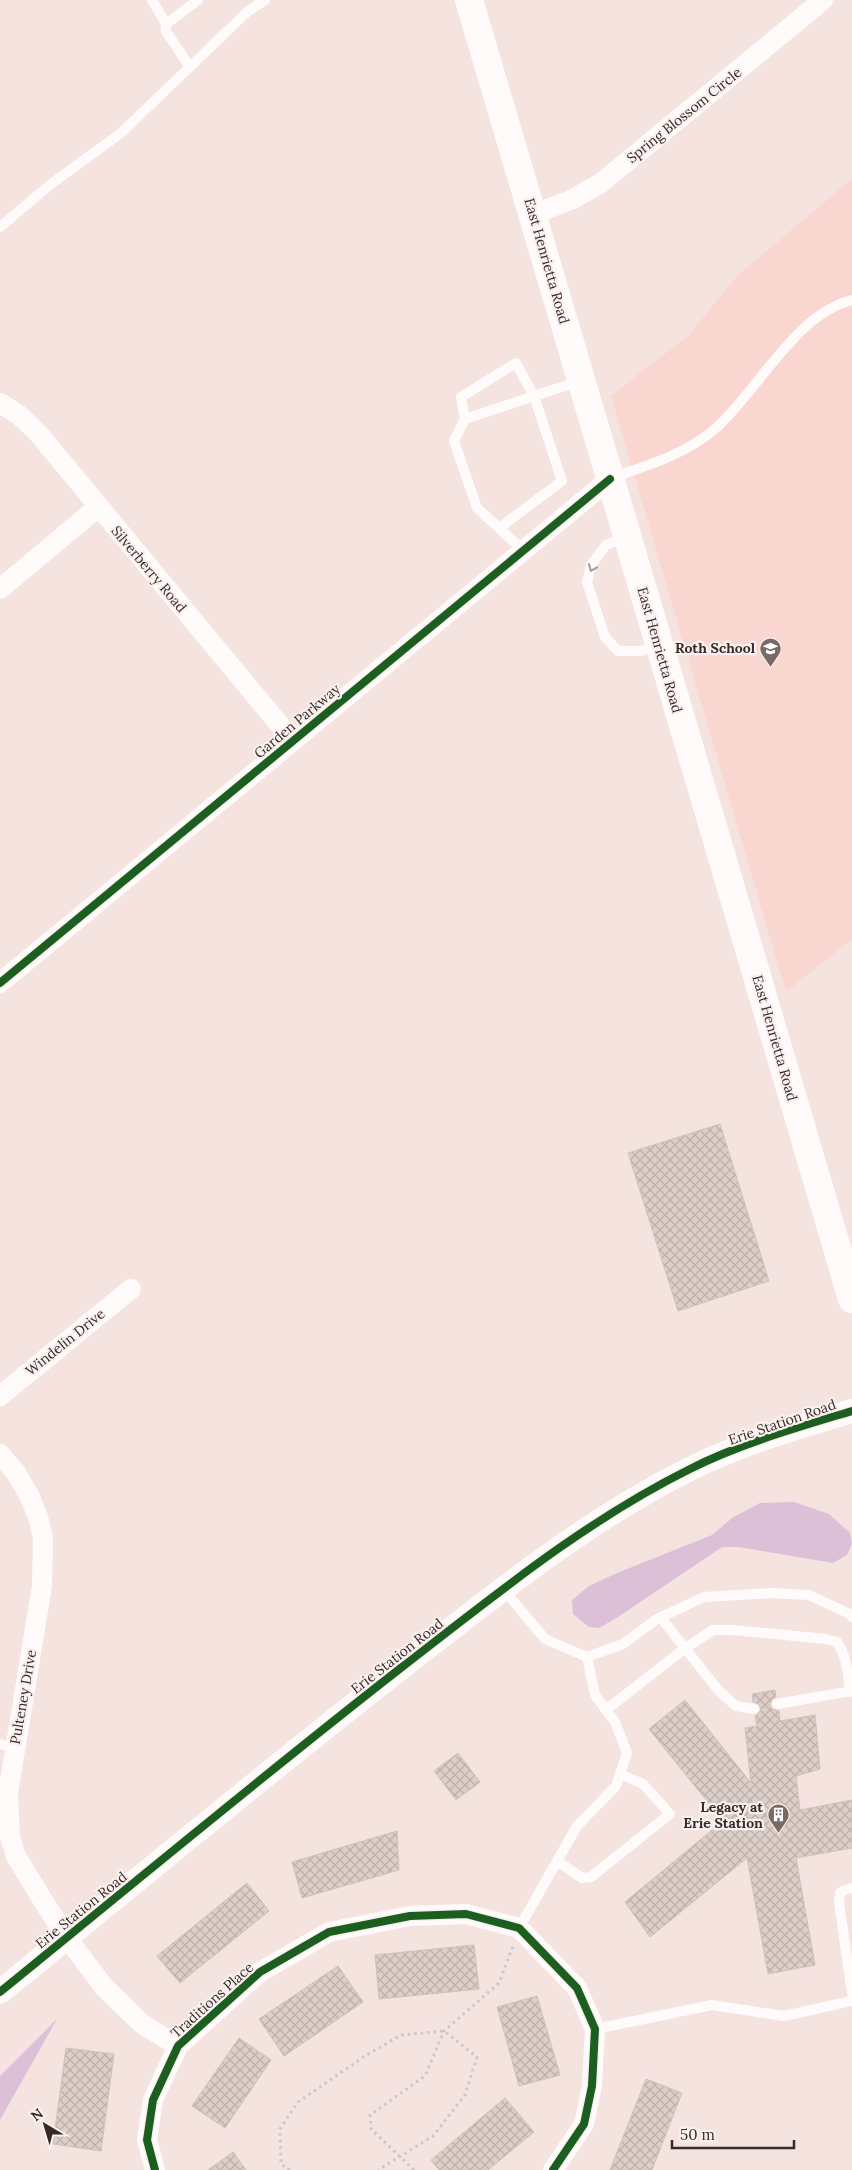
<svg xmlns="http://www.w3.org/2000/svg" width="852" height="2170" viewBox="0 0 852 2170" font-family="Lora,serif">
<defs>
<pattern id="building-cross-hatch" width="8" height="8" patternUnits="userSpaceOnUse" patternTransform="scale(1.25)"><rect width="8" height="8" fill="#ddcec7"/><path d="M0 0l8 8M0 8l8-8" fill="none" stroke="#beb1ab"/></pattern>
</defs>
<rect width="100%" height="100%" fill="#f5e3e0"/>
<path fill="#f9d6d0" d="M852,179V939L786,992L611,396L689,335L738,275Z"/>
<path fill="#dcc0d7" d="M794,1502L829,1514L850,1533L852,1543L847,1555L833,1563L739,1547H722L618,1617L599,1628L589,1627L573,1614L572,1600L589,1586L617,1573L712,1535L732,1518L760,1503Z
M57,2019L0,2120V2076Z"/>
<path fill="url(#building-cross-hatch)" stroke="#cfc1bc" d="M720,1124L769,1281L678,1311L628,1153Z
M775,1690L776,1697L772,1699L770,1705L772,1709L779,1711L780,1721L815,1715L820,1769L796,1776L800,1810L852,1800V1848L796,1858L815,1965L768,1974L747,1858L650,1937L625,1902L723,1821L649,1729L685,1700L751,1783L745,1728L757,1726L755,1716L761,1710L759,1704L753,1702L752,1694Z
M458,1753L480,1782L456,1800L434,1771Z
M397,1831L399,1870L302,1898L292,1862Z
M247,1883L269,1911L180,1983L157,1956Z
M474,1945L479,1989L379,1999L375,1955Z
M338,1966L363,2002L284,2056L259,2019Z
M537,1996L560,2075L519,2086L497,2007Z
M239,2038L271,2060L225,2128L192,2106Z
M66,2048L114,2054L101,2151L53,2144Z
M646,2079L682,2093L652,2170H610Z
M505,2098L534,2132L488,2170H439L431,2160Z
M233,2152L246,2170H208Z"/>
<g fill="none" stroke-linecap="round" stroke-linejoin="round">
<path stroke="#cdc6c5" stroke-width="3" stroke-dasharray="2.5 4" stroke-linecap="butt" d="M290,2170L281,2164L280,2129L298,2102L365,2056L401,2035L444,2031L477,2057L465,2095L433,2136L378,2170
M414,2170L371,2129L370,2115L425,2076L444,2031L499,1983L513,1946"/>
<path stroke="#fefbfa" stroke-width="10" d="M152,0L166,24
M189,66L166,31V24L198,0
M0,227L51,184L121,133L247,12L265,0
M465,419L534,396L562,481L499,528
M611,478C646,466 686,454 715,429C757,392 796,313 852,300
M626,537L606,545L591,565L587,582L605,637L618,651H641L659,645
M523,550L477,508L454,441L465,419L461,397L516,363L534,396L580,381
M503,1589L545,1639L587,1657L623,1644L657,1619L704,1597L772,1593L809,1595L850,1614L852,1617
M661,1618L719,1691L736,1706L754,1709
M777,1704L852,1691
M606,1710L684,1649L713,1630H733L826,1639L837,1642C847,1656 848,1675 850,1692
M0,1744L14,1748
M557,1861L582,1878L591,1877L670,1814L643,1784L620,1774
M852,1888L844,1890L840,1893L839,1902L852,1994
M519,1928L577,1826L616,1786L627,1753L615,1722L595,1695L587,1657
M595,2029L712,2005L784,2016L852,2001"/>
<path stroke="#fefbfa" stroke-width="20" d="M534,214L571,200L601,183L823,0
M0,403L19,415L38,433L293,741
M0,589L98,507
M0,983L610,479
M0,1396L131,1289
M0,1454L16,1473L29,1495L38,1517L43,1538L42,1586L8,1793L10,1837L16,1856L42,1899L67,1938L104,1987L142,2024L178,2046
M155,2170L147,2140L153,2100L178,2046L260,1972L329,1932L410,1916L466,1914L519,1928L577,1988L595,2029L592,2086L584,2124L553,2170"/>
<path stroke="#fefbfa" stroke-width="24" d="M0,1992C134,1883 266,1773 402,1667C494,1596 585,1521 690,1469C739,1444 799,1427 852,1411"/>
<path stroke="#fefbfa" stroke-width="28" d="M469,0C598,433 724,866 852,1299"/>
<defs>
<path id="cycleway" d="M0,983L610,479
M0,1992C134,1883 266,1773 402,1667C494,1596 585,1521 690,1469C739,1444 799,1427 852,1411
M155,2170L147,2140L153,2100L178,2046L260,1972L329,1932L410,1916L466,1914L519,1928L577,1988L595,2029L592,2086L584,2124L553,2170"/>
</defs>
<use href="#cycleway" stroke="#f9f1ef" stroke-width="11"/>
<use href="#cycleway" stroke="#1b5e20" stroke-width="8"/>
</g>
<defs><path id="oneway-chevron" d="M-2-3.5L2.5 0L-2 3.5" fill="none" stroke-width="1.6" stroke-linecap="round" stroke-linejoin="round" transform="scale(1.25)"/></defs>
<use stroke="#a59c9b" href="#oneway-chevron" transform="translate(592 568) rotate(113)"/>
<defs>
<symbol id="school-pin" viewBox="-11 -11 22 30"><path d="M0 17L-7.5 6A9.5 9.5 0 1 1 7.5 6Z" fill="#7a6a67" stroke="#f9f1ef"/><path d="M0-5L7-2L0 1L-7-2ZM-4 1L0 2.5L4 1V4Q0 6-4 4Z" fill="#fff"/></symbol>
<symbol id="building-pin" viewBox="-11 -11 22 30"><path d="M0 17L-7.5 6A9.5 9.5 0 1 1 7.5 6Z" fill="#7a6a67" stroke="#f9f1ef"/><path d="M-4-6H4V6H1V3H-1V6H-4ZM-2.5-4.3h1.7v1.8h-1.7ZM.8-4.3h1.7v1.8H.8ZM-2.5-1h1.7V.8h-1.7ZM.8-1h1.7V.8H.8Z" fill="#fff"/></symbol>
</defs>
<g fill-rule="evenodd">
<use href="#school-pin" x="758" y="636" width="25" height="34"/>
<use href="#building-pin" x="766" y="1802" width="25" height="34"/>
</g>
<g text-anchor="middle" stroke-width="4.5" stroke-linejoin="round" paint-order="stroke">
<g font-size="14" fill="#382926" stroke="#f9f1ef">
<text transform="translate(684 115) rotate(-39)" y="5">Spring Blossom Circle</text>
<text transform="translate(547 261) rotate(74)" y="5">East Henrietta Road</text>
<text transform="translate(149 569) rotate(50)" y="5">Silverberry Road</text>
<text transform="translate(660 650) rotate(74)" y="5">East Henrietta Road</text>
<text transform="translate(297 721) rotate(-40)" y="5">Garden Parkway</text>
<text transform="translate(775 1038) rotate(74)" y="5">East Henrietta Road</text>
<text transform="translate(65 1342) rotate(-39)" y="5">Windelin Drive</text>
<text transform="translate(782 1422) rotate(-19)" y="5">Erie Station Road</text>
<text transform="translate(397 1656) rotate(-38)" y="5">Erie Station Road</text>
<text transform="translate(23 1697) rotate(-80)" y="5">Pulteney Drive</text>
<text transform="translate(81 1910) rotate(-39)" y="5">Erie Station Road</text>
<text transform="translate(212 2000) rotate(-42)" y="5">Traditions Place</text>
</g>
<g font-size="14" font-weight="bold" fill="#382926" stroke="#f9f1ef" text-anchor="end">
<text x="755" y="653">Roth School</text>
<text x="763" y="1812">Legacy at<tspan x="763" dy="16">Erie Station</tspan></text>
</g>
</g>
<g transform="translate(45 2125) rotate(322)" stroke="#f9f1ef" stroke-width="4" paint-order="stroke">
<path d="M0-4L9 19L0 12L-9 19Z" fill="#382926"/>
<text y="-8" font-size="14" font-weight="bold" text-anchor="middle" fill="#382926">N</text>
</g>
<path d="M672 2140v8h122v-8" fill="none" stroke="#382926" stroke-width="2.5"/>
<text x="680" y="2140" font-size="15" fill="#382926" stroke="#f9f1ef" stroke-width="4" paint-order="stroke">50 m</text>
</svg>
